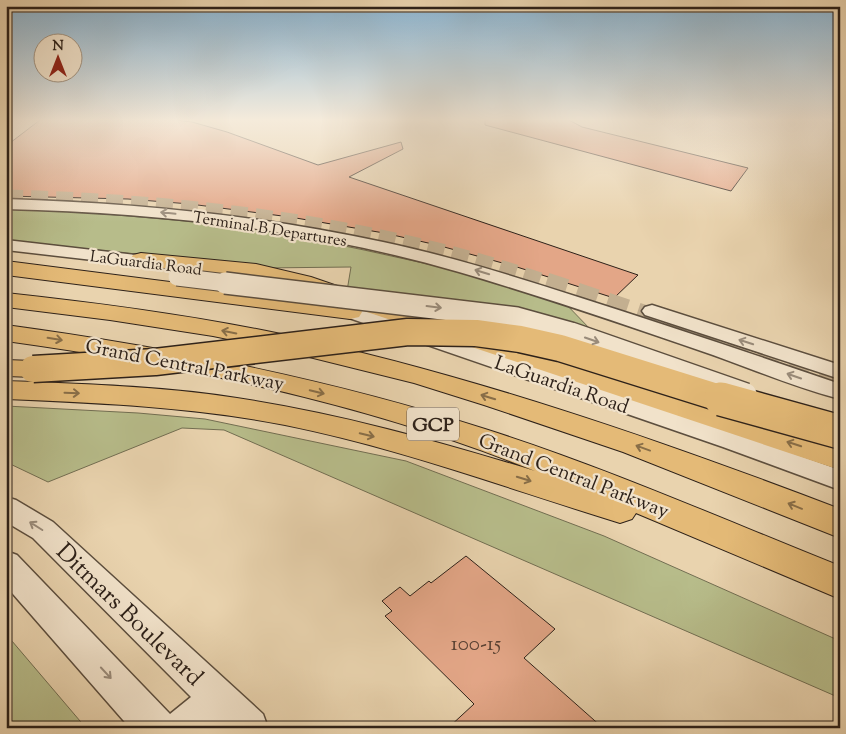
<svg xmlns="http://www.w3.org/2000/svg" width="846" height="734" viewBox="0 0 846 734" font-family="'Sorts Mill Goudy',serif">
<rect width="100%" height="100%" fill="#e9d3ae"/>
<filter id="stains"><feTurbulence type="fractalNoise" baseFrequency=".004" numOctaves="4"/><feColorMatrix values="0 0 0 0 .2 0 0 0 0 .09 0 0 0 0 .02 0 0 0 .5 -.17"/></filter>
<radialGradient id="worn" r=".72"><stop offset=".6" stop-color="#630" stop-opacity="0"/><stop offset="1" stop-color="#630" stop-opacity=".3"/></radialGradient>
<path fill="#b7bc8a" stroke="#726e52" d="M6,209H48L208,223L282,233L364,250L491,278L562,300L592,331L565,361L347,291L351,267L262,268L6,240Z
M6,406L138,413L205,419L406,461L604,536L840,641V698L224,430L182,428L48,482L6,462Z
M6,634L86,728H6Z"/>
<path fill="#e3a687" stroke="#2d2119" d="M40,120H176L192,122L227,132L318,165L401,142L403,149L349,177L638,275L614,298L517,267L437,245L384,233L290,217L190,204L128,199L6,196V146Z
M485,120H569L582,127L748,168L731,191L485,125Z
M466,556L555,629L524,658L603,728H448L474,704L385,616L392,611L382,601L400,587L410,596L429,581L431,583Z"/>
<g fill="none" stroke-linecap="round" stroke-linejoin="round">
<path stroke="#c3af90" stroke-width="17" stroke-dasharray="17 8" stroke-linecap="butt" d="M6,198C189,203 376,224 549,284"/>
<path stroke="#c3af90" stroke-width="21" stroke-dasharray="21 11" stroke-linecap="butt" d="M546,283L837,379"/>
<defs>
<path id="minor" d="M6,199C133,203 259,215 383,242C449,256 513,276 578,297C666,325 753,354 840,384V399C797,388 755,370 713,355C629,326 544,297 459,272C312,229 159,213 6,209Z
M6,240L162,258L168,259L171,263L168,267L162,268L6,250Z
M330,299L741,435L840,470V490L723,447L323,309L320,305L323,301Z
M652,305L840,365V379L645,315L642,311L645,307Z
M6,497L16,500L53,522L263,714L268,728H222L217,723L212,728H130L6,586V551L17,555L170,714L191,697L33,538L6,522Z"/>
<path id="highway" d="M141,253L256,264L311,277L422,315L840,447V470L361,310L362,312L359,317L350,319L6,275V261L343,304L296,287L256,278L133,265L130,260L133,255Z
M6,293C98,303 190,315 281,334C472,375 657,439 840,509V538L623,452L484,405L414,383L281,350L213,336L110,320L6,307Z
M6,325C168,347 329,379 485,429C605,467 722,519 840,566V599L636,513L632,519L620,523C509,489 400,448 285,425C193,407 100,403 6,399V381C83,384 161,386 237,398C338,413 437,441 535,471C366,403 186,366 6,341Z
M6,360L33,361L43,363L47,369L43,375L33,377L6,376Z"/>
</defs>
<use href="#minor" stroke="#5c4e3e" stroke-width="3"/>
<use href="#highway" stroke="#2d2119" stroke-width="2"/>
<use href="#minor" fill="#f1e2ca" fill-rule="evenodd"/>
<use href="#highway" fill="#e4ba77" fill-rule="evenodd"/>
<defs>
<path id="minor-bridge-far1" d="M177,277L235,284"/>
<path id="minor-bridge" d="M225,283L517,318L571,333L746,394"/>
<path id="highway-bridge-far1" d="M33,369L155,362L408,332L476,333L520,339L560,348L726,400"/>
<path id="highway-bridge" d="M721,399L840,432"/>
</defs>
<use href="#minor-bridge-far1" stroke="#5c4e3e" stroke-width="19" stroke-linecap="butt"/>
<use href="#minor-bridge" stroke="#5c4e3e" stroke-width="24" stroke-linecap="butt"/>
<use href="#highway-bridge-far1" stroke="#2d2119" stroke-width="29" stroke-linecap="butt"/>
<use href="#highway-bridge" stroke="#2d2119" stroke-width="36" stroke-linecap="butt"/>
<use href="#minor-bridge-far1" stroke="#f1e2ca" stroke-width="17"/>
<use href="#minor-bridge" stroke="#f1e2ca" stroke-width="21"/>
<use href="#highway-bridge-far1" stroke="#e4ba77" stroke-width="26"/>
<use href="#highway-bridge" stroke="#e4ba77" stroke-width="33"/>
</g>
<defs><path id="oneway-shaft" d="M-6 0H5M1.5-3L5.5 0L1.5 3" fill="none" stroke-width="1.6" stroke-linecap="round" stroke-linejoin="round" transform="scale(1.25)"/></defs>
<g stroke="#998b7a">
<use href="#oneway-shaft" transform="translate(168 213) rotate(-174)"/>
<use href="#oneway-shaft" transform="translate(482 272) rotate(-163)"/>
<use href="#oneway-shaft" transform="translate(434 307) rotate(7)"/>
<use href="#oneway-shaft" transform="translate(592 340) rotate(19)"/>
<use href="#oneway-shaft" transform="translate(746 342) rotate(-162)"/>
<use href="#oneway-shaft" transform="translate(794 376) rotate(-161)"/>
<use href="#oneway-shaft" transform="translate(36 526) rotate(-148)"/>
<use href="#oneway-shaft" transform="translate(106 673) rotate(47)"/>
</g>
<g stroke="#886e48">
<use href="#oneway-shaft" transform="translate(229 332) rotate(-169)"/>
<use href="#oneway-shaft" transform="translate(55 339) rotate(9)"/>
<use href="#oneway-shaft" transform="translate(317 392) rotate(14)"/>
<use href="#oneway-shaft" transform="translate(72 393) rotate(2)"/>
<use href="#oneway-shaft" transform="translate(488 397) rotate(-163)"/>
<use href="#oneway-shaft" transform="translate(367 435) rotate(14)"/>
<use href="#oneway-shaft" transform="translate(794 444) rotate(-162)"/>
<use href="#oneway-shaft" transform="translate(643 448) rotate(-160)"/>
<use href="#oneway-shaft" transform="translate(524 479) rotate(17)"/>
<use href="#oneway-shaft" transform="translate(795 506) rotate(-158)"/>
</g>
<linearGradient id="sky" x2="0" y2="1"><stop stop-color="#89b5d4"/><stop offset="0.54" stop-color="#f5ebdb"/><stop offset="1" stop-color="#f5ebdb" stop-opacity="0"/></linearGradient>
<rect width="846" height="222" fill="url(#sky)"/>
<g text-anchor="middle" stroke-width="4.5" stroke-linejoin="round" paint-order="stroke">
<g font-size="16" fill="#2d2119" stroke="#f1e2ca">
<text transform="translate(270 228) rotate(9)" y="6">Terminal B Departures</text>
<text transform="translate(146 262) rotate(7)" y="6">LaGuardia Road</text>
</g>
<rect fill="#f1e2ca" stroke="#685b4e" stroke-width="1" x="407" y="407.5" width="52" height="33" rx="4"/>
<g font-size="19" font-weight="bold" fill="#2d2119">
<text x="433" y="431">GCP</text>
</g>
<g font-size="20" fill="#2d2119" stroke="#f1e2ca">
<text transform="translate(185 364) rotate(11)" y="7">Grand Central Parkway</text>
<text transform="translate(562 384) rotate(19)" y="7">LaGuardia Road</text>
<text transform="translate(574 475) rotate(21)" y="7">Grand Central Parkway</text>
</g>
<g font-size="21" fill="#5a4234">
<text x="476" y="650">100-15</text>
</g>
<g font-size="24" fill="#2d2119" stroke="#f1e2ca">
<text transform="translate(130 614) rotate(44)" y="8">Ditmars Boulevard</text>
</g>
</g>
<rect width="846" height="734" fill="none" stroke="#e9d3ae" stroke-width="25"/>
<rect x="8" y="8" width="831" height="719" fill="none" stroke="#2d2119" stroke-width="2.5"/>
<rect x="12" y="12" width="821" height="709" fill="none" stroke="#2d2119"/>
<g transform="translate(58 58)"><circle r="24" fill="#f1e2ca" stroke="#a39583"/>
<path d="M0-4L9 19L0 12L-9 19Z" fill="#8f2418"/>
<text y="-8" font-size="14" font-weight="bold" text-anchor="middle" fill="#2d2119">N</text>
</g>
<rect width="100%" height="100%" filter="url(#stains)"/>
<rect width="100%" height="100%" fill="url(#worn)"/>
</svg>
